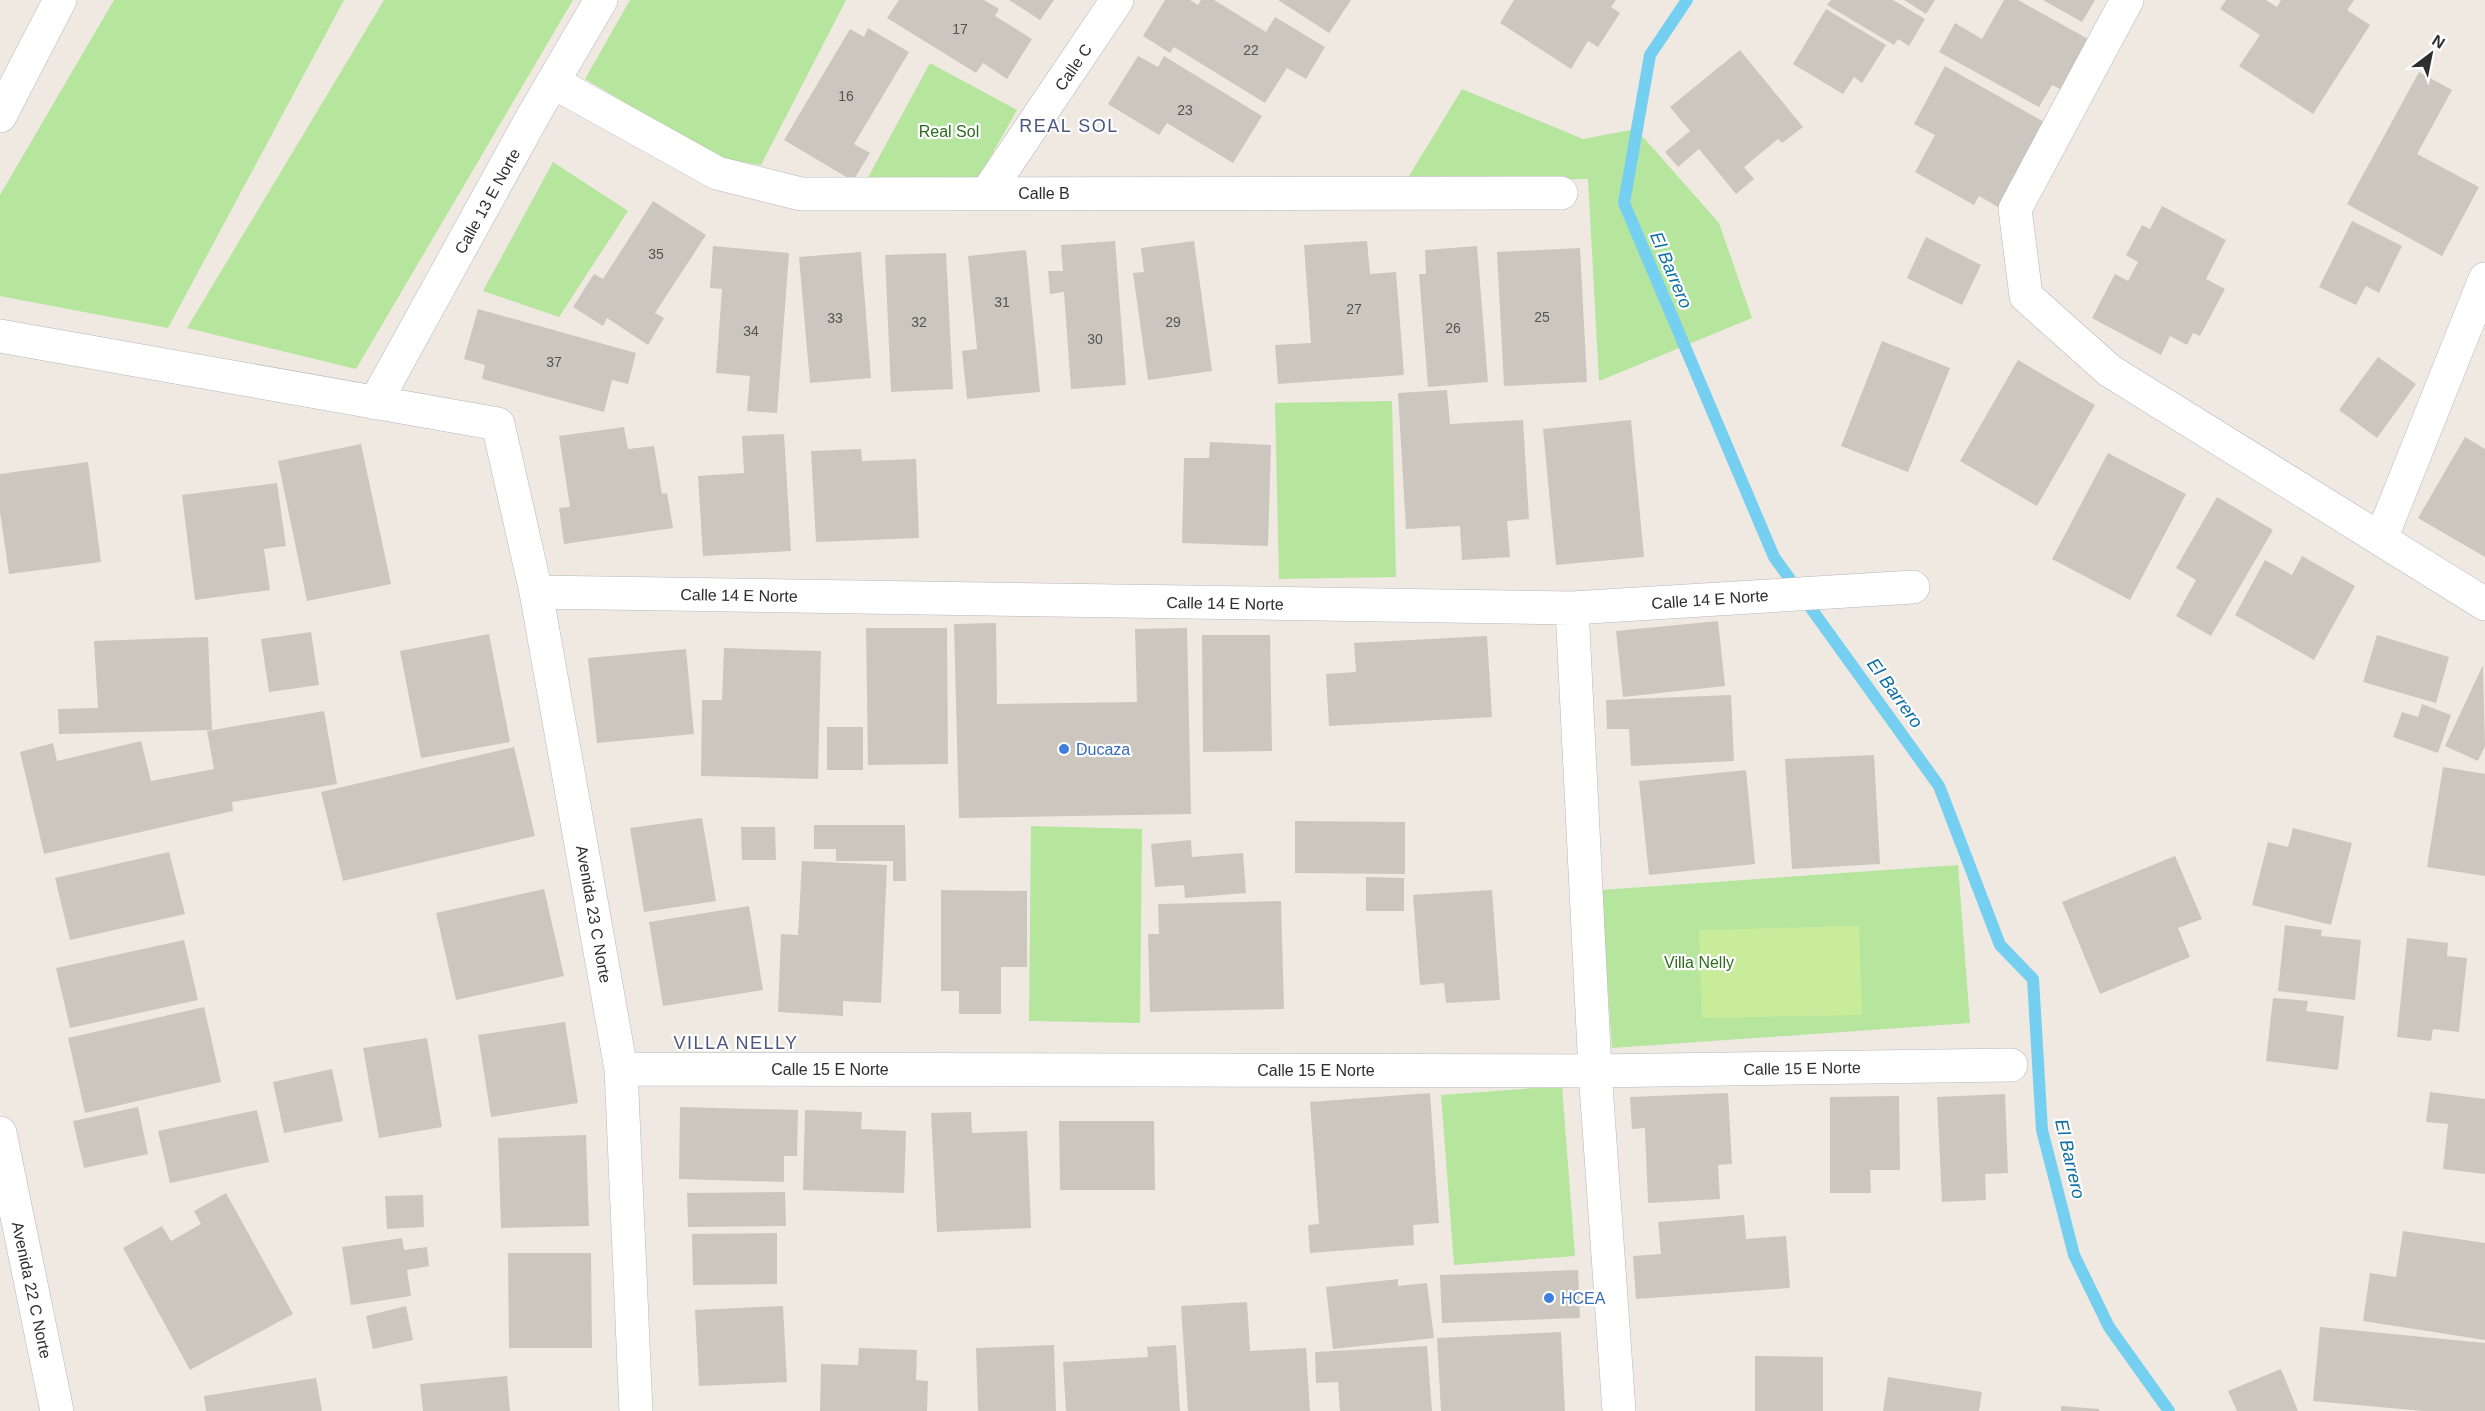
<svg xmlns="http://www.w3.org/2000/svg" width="2485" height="1411" viewBox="0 0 2485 1411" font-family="Arial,sans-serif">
<rect width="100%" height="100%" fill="#efe9e1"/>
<path fill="#b6e59e" d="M114,0H344L168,328L0,296V195Z
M384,0H573L356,369L187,328Z
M630,0H846L761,165L720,159L585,79Z
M930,63L1017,110L974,186L865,183Z
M1462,89L1583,139L1636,129L1719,223L1752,318L1599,381L1588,179L1406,181Z
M553,162L628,211L559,317L483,291Z
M1392,401L1396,577L1279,579L1275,403Z
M1031,826L1142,829L1140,1023L1029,1021Z
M1958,865L1970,1023L1612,1048L1601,890Z
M1562,1086L1575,1256L1454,1265L1441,1095Z"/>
<path fill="#c9ec9a" d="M1859,926L1862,1015L1702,1018L1699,930Z"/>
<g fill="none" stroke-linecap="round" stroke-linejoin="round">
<path stroke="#75cff0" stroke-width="12" d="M1687,0L1650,55L1624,203L1774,557L1939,786L2000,945L2033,979L2042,1130L2074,1255L2109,1327L2169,1411"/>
</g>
<path fill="#cbc7bf" d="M899,0H984L999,9L995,16L1032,39L1007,79L983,63L976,73L887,18Z
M1009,0H1054L1040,20Z
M1165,0H1190L1198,5L1201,0H1214L1266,32L1275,17L1325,47L1306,79L1287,68L1265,103L1174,47L1170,53L1143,36Z
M1278,0H1351L1329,33Z
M1514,0H1616L1611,7L1620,13L1598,47L1588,41L1571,69L1500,23Z
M1831,0H1893L1925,19L1909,46L1898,39L1894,45L1827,5Z
M1904,0H1935L1926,14Z
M2004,0H2018L2090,40L2062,90L2052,85L2039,107L1939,52L1955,23L1982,39Z
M2043,0H2095L2082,22Z
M2226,0H2266L2277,7L2281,0H2354L2347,10L2370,25L2313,114L2239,66L2260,35L2220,9Z
M1826,9L1886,45L1862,83L1854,77L1843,94L1793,64Z
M868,28L909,52L854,144L870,153L853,181L784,140L850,29L864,37Z
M1740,50L1803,127L1782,143L1778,139L1744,167L1754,179L1736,194L1699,149L1678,167L1665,152L1690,131L1670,107Z
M1138,56L1158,67L1164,56L1262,116L1233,163L1167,123L1159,135L1108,104Z
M1945,66L2044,122L2005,211L1979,196L1974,205L1915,172L1935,135L1914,124Z
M2419,72L2452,90L2417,154L2479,187L2442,256L2347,204Z
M653,201L706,235L655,313L664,318L648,345L607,318L603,326L573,307L594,274L603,279Z
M2162,206L2226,240L2206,279L2225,289L2200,336L2193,333L2187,345L2170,336L2161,355L2092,318L2115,274L2128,281L2138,262L2126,255L2142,225L2150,229Z
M2352,221L2402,246L2379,293L2366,286L2356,305L2319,287Z
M1926,237L1981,265L1962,305L1907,278Z
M1115,241L1126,385L1071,389L1064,292L1050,294L1048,271H1063L1061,245Z
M1194,241L1212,371L1148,380L1133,273L1144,272L1141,248Z
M1367,241L1370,274L1396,272L1404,375L1278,384L1275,345L1311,343L1304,245Z
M713,246L789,253L777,413L747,411L750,376L716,373L722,289L710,288Z
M1477,246L1488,382L1428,387L1419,274H1426L1425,250Z
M1580,248L1587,382L1504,386L1497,252Z
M1026,250L1040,392L967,399L962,351L977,349L968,256Z
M861,252L871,378L810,383L799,257Z
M946,253L953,389L891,392L885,255Z
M478,309L636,353L628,384L612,380L604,412L482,379L485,365L464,359Z
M1882,341L1950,368L1908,472L1841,446Z
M2378,357L2416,384L2377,438L2339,410Z
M2018,360L2095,405L2037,506L1960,461Z
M1447,390L1450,424L1523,420L1529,519L1507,521L1510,557L1462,560L1460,526L1406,529L1398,393Z
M1631,420L1644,557L1556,565L1543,429Z
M624,427L628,449L654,446L662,494L667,493L673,528L564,544L559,508L570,507L559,436Z
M784,434L791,551L703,556L698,476L744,473L742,436Z
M2465,437L2485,449V557L2418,518Z
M1210,442L1271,445L1268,546L1182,543L1184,458H1209Z
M361,444L391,584L307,601L278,461Z
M861,449L862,461L916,459L919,538L816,542L811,451Z
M2108,453L2186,494L2130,600L2052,559Z
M88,462L101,562L9,574L0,512V474Z
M277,483L286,546L264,549L270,590L195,600L182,495Z
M2217,497L2273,530L2211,636L2176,616L2196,580L2176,568Z
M2302,556L2355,586L2314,660L2235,615L2265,560L2292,575Z
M1718,621L1725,686L1623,697L1616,631Z
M996,623L997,704L1137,702L1135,629L1187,628L1191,814L959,818L954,624Z
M866,628H947L948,764L868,765Z
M311,632L319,685L269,692L261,639Z
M489,634L510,742L421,758L400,651Z
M1202,635H1270L1272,751L1203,752Z
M2377,635L2449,657L2436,703L2363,682Z
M1487,636L1492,717L1329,726L1326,674L1356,672L1354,643Z
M208,637L212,730L59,734L58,709L98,708L94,641Z
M724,648L821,651L818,779L701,776L702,700H722Z
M686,649L694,734L597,743L588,658Z
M2483,665L2485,746L2478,761L2445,746Z
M1731,695L1734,761L1631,766L1629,729H1607L1606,700Z
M2422,704L2451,715L2438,753L2393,737L2402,712L2418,717Z
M324,711L337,784L232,802L233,811L44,854L20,752L53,743L57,761L141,741L151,781L214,769L207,731Z
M827,727H863V770H827Z
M514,747L535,836L343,881L321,792Z
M1874,755L1880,864L1792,869L1785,759Z
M2443,767L2485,774V876L2427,867Z
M1746,770L1755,864L1649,875L1639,781Z
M702,818L716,901L644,912L630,828Z
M1295,821L1405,822V874L1295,873Z
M814,825H905L906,881H893V861H836V849H814Z
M741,827H775L776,860H742Z
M2293,828L2352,843L2331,925L2252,905L2268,842L2288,847Z
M1191,840L1192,857L1243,853L1246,893L1185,898L1184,885L1155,887L1151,844Z
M169,852L185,914L70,940L55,878Z
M2175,856L2202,919L2178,928L2190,957L2100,994L2062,902Z
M802,861L887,865L881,1003L843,1001V1016L778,1012L781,934L798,935Z
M1366,877L1404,878V911H1366Z
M544,889L564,976L456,1000L436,913Z
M941,890L1027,891V967H1001V1014H959V991H941Z
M1492,890L1500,1000L1446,1003L1444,983L1420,985L1413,895Z
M1281,901L1284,1009L1150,1012L1148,934H1159L1158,904Z
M749,906L763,990L663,1006L649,922Z
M2285,925L2322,930L2321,936L2361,940L2355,1000L2278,991Z
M2407,938L2448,943L2447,956L2467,958L2459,1032L2433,1029L2431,1041L2397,1037Z
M184,940L198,1000L70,1028L56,968Z
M2273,998L2308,1001L2306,1011L2344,1016L2338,1070L2266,1061Z
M204,1007L221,1082L85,1113L68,1038Z
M565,1022L578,1103L491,1117L478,1035Z
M427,1038L442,1127L379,1138L363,1048Z
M332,1069L343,1121L284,1133L273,1082Z
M2430,1092L2485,1099V1174L2443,1169L2448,1124L2426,1122Z
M1430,1093L1439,1223L1413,1225L1414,1245L1310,1253L1308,1225L1319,1224L1310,1102Z
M1728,1093L1732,1164L1718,1165L1720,1199L1648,1203L1645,1128L1632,1129L1630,1097Z
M2005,1094L2008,1173L1985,1174L1986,1200L1942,1202L1937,1097Z
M1899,1096L1900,1170H1870L1871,1193H1830V1097Z
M138,1107L148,1154L84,1168L73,1121Z
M680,1107L798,1110L797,1156H784V1182L679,1179Z
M257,1110L269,1162L170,1183L158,1131Z
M805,1110L862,1112L861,1129L906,1131L904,1193L803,1190Z
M971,1112L972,1133L1027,1131L1031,1228L937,1232L931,1113Z
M1059,1121H1154L1155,1190H1060Z
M586,1135L589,1226L501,1228L498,1138Z
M785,1192L786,1226L688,1227L687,1193Z
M226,1193L293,1314L190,1370L123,1248L162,1226L171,1241L201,1224L194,1211Z
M423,1195L424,1227L387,1229L385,1196Z
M1744,1215L1746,1239L1786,1236L1790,1288L1636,1299L1633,1256L1661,1254L1658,1222Z
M2403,1231L2485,1243V1340L2363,1321L2370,1273L2396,1277Z
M777,1233V1284L693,1285L692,1234Z
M402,1238L404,1250L427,1247L429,1266L407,1270L411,1296L351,1305L342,1247Z
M508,1253H591L592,1348H509Z
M1578,1270L1580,1318L1442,1323L1440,1275Z
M1398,1279V1286L1427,1283L1434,1338L1333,1349L1326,1287Z
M1247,1302L1250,1351L1306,1348L1310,1411H1188L1181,1306Z
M406,1306L413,1340L373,1349L366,1316Z
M783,1306L787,1382L699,1386L695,1310Z
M2320,1327L2485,1343V1411H2423L2313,1401Z
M1561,1332L1565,1411H1441L1437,1338Z
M1054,1345L1056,1411H978L976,1348Z
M1176,1345L1180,1411H1066L1063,1362L1148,1357L1147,1347Z
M1427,1346L1432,1411H1340L1338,1382L1316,1383L1315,1352Z
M859,1348L917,1350L916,1380L928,1381L927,1411H820L821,1364L858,1365Z
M1755,1356L1823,1357V1411H1755Z
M2281,1369L2298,1411H2237L2228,1391Z
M507,1376L510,1411H423L420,1384Z
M1888,1377L1982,1392L1979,1411H1883Z
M316,1378L322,1411H206L204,1396Z
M2061,1406L2099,1409V1411H2061Z"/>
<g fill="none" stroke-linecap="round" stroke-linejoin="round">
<defs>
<path id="minor" d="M553,82L717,173L801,194L1561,193
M0,116L60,0
M987,193L1117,0
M0,336L498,424L536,592L621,1069L636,1411
M375,403L533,116L601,0
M2381,539L2485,279
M536,592L1572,608L1913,587
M1572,608L1595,1071L1619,1411
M621,1069L1595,1071L2011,1065"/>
<path id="tertiary" d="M2127,0L2015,209L2026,296L2110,371L2485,604
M0,1133L57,1411"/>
</defs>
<use href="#minor" stroke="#b4b7c1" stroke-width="34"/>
<use href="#tertiary" stroke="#b4b7c1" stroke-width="34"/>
<use href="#minor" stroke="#fff" stroke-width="33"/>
<use href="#tertiary" stroke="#fff" stroke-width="33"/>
</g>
<g fill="#3f7fe0" stroke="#fff" stroke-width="2">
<circle cx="1064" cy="749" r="6"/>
<circle cx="1549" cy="1298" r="6"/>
</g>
<g text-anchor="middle" stroke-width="4.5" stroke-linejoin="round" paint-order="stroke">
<g font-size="14" fill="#555452">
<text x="960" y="34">17</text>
<text x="1251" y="55">22</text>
<text x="846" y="101">16</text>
<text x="1185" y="115">23</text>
<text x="656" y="259">35</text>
<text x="1002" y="307">31</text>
<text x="1354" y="314">27</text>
<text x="1542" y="322">25</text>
<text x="835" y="323">33</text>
<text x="919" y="327">32</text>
<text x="1173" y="327">29</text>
<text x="1453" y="333">26</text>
<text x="751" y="336">34</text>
<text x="1095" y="344">30</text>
<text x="554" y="367">37</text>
</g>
<g font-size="16" fill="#2e2e2e" stroke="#fff">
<text transform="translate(1073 67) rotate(-56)" y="6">Calle C</text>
<text x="1044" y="199">Calle B</text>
<text transform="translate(487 201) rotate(-61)" y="6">Calle 13 E Norte</text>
<text transform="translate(739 595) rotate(1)" y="6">Calle 14 E Norte</text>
<text transform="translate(1710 599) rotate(-4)" y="6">Calle 14 E Norte</text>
<text transform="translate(1225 603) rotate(1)" y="6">Calle 14 E Norte</text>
<text transform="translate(594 914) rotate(80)" y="6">Avenida 23 C Norte</text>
<text transform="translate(1802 1068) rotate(-1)" y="6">Calle 15 E Norte</text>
<text x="830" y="1075">Calle 15 E Norte</text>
<text x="1316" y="1076">Calle 15 E Norte</text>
<text transform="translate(32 1290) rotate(78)" y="6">Avenida 22 C Norte</text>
</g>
<g font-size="16" fill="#2c6e1b" stroke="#fff">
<text x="949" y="137">Real Sol</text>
<text x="1699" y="968">Villa Nelly</text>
</g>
<g font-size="16" fill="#366cbe" stroke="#fff" text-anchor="start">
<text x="1076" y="755">Ducaza</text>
<text x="1561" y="1304">HCEA</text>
</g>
<g font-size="18" letter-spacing="1.5" fill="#4d5680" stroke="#fff">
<text x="1069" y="132">REAL SOL</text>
<text x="736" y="1049">VILLA NELLY</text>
</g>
<g font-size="18" font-style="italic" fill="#0d6fa3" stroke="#fff">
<text transform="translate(1671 270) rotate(67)" y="6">El Barrero</text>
<text transform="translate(1895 693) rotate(54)" y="6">El Barrero</text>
<text transform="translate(2070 1159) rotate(77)" y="6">El Barrero</text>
</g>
</g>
<g transform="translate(2431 54) rotate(32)" stroke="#ffffff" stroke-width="4.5" paint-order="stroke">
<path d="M0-4.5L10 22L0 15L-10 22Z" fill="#2e2e2e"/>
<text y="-9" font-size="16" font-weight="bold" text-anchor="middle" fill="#2e2e2e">N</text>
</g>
</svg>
